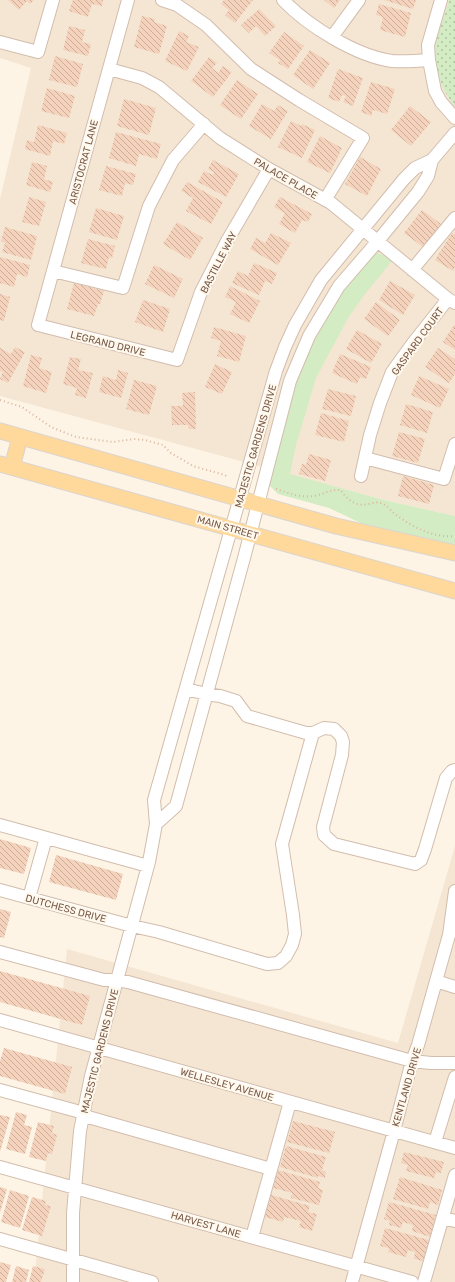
<svg xmlns="http://www.w3.org/2000/svg" width="455" height="1282" viewBox="0 0 455 1282" font-family="Rubik,sans-serif">
<defs>
<pattern id="park-dots" width="8" height="8" patternUnits="userSpaceOnUse"><rect width="8" height="8" fill="#d4ecc3"/><path d="M2 2h.1M6 6h.1" fill="none" stroke="#b1c2a0" stroke-width="1.8" stroke-linecap="round"/></pattern>
<pattern id="building-back-hatch" width="6" height="6" patternUnits="userSpaceOnUse"><rect width="6" height="6" fill="#f4d2bb"/><path d="M-1 5l2 2M0 0l6 6M5-1l2 2" fill="none" stroke="#caad9a"/></pattern>
</defs>
<rect width="100%" height="100%" fill="#fdf4e5"/>
<path fill="#f5e6d3" d="M0,0H455V516L384,500L0,396V199L31,68L0,58Z
M455,846V1282H34L67,949L398,1043Z"/>
<path fill="#d4ecc3" d="M377,253L388,257L392,261L365,294L348,318L316,378L296,445L290,474L384,500L455,516V545L369,527L329,508L278,494L267,483L270,469L295,384L310,348L341,295L371,257Z"/>
<path fill="url(#park-dots)" d="M449,0H455V106C441,91 432,62 436,42C439,28 445,14 449,0Z"/>
<path fill="url(#building-back-hatch)" d="M8,0H34L30,4L27,1L19,10Z
M73,0H103L102,6L92,4L88,17L69,11Z
M224,0H253L235,23L225,15L229,10L221,4Z
M324,0H340L334,8Z
M384,0H416L413,9Z
M379,4L411,13L405,37L380,30L383,17L376,15Z
M259,9L276,26L265,36L256,26L249,33L241,25Z
M142,16L155,19L154,22L167,26L159,54L134,47Z
M69,26L85,30L82,42L91,44L88,56L63,50Z
M179,31L189,36L186,42L199,47L187,71L165,61Z
M284,32L304,46L288,69L278,63L280,60L269,53Z
M310,50L330,63L313,89L293,75Z
M55,56L83,64L77,87L49,80Z
M209,57L217,63L212,68L218,73L223,66L232,72L213,97L191,81Z
M338,69L363,78L353,106L343,102L346,96L342,95L339,102L328,98Z
M237,80L258,94L241,119L220,105Z
M371,82L395,89L387,114L373,110L371,116L361,112Z
M47,88L75,96L69,118L41,111Z
M124,99L156,108L149,135L117,126Z
M262,104L274,111L278,105L288,111L271,139L249,126Z
M410,106L431,122L411,146L391,130Z
M291,121L301,126L302,124L315,130L302,158L278,147Z
M38,125L67,133L64,144L53,141L50,156L25,149L27,140L34,142Z
M116,132L161,144L157,159L139,154L136,166L109,158Z
M320,136L342,148L330,173L307,162Z
M360,157L381,169L367,196L345,184Z
M213,160L239,174L226,197L198,182L204,171L213,175L214,172L208,169Z
M32,162L47,166L44,179L53,182L50,192L26,185Z
M106,166L136,174L133,185L125,183L122,196L99,190Z
M187,182L223,202L211,224L186,211L193,198L181,191Z
M29,197L46,202L39,226L22,222Z
M280,197L312,214L308,222L302,220L295,233L279,224L285,213L274,207Z
M96,208L124,216L117,240L89,232Z
M422,210L441,224L423,247L404,233Z
M177,222L203,238L190,260L163,244Z
M5,227L37,236L31,260L2,252L5,243L1,241Z
M271,233L291,243L278,265L250,249L256,238L265,243Z
M452,233L455,234V267L453,271L435,260Z
M88,239L115,246L112,258L109,257L106,269L81,263Z
M0,257L30,265L27,277L17,274L14,287L0,283Z
M254,263L277,273L272,284L265,281L259,295L232,283L238,271L248,276Z
M154,265L183,279L174,298L145,284Z
M390,281L415,295L403,315L379,300Z
M74,283L104,291L100,304H98L94,316L67,309Z
M230,286L260,301L249,323L230,314L236,302L225,297Z
M0,294L10,297L4,321L0,320Z
M143,300L170,309L163,332L135,322Z
M376,302L400,320L388,336L364,319Z
M454,325H455V350L443,342Z
M214,327L246,336L239,362L217,356L221,341L211,338Z
M357,330L382,344L371,363L346,349Z
M15,347L25,352L8,383L0,379L3,372L0,371V348L11,354Z
M438,348L455,359V374L449,383L425,367Z
M340,354L371,367L366,379L360,377L357,384L332,373Z
M31,355L42,358L39,368L52,372L46,393L23,386Z
M70,357L81,359L78,370L93,373L86,398L75,395L77,388L63,384Z
M215,364L232,372L222,394L205,387Z
M118,370L128,373L121,398L99,392L103,376L116,380Z
M419,376L449,389L440,408L411,395Z
M134,380L157,386L149,415L126,409Z
M328,389L356,396L351,416L322,409Z
M195,392L196,429H189L188,425H172L171,406H183L182,393Z
M406,404L433,412L427,433L400,425Z
M321,413L349,421L344,442L315,435Z
M399,432L425,439L418,463L392,456Z
M309,454L331,460L325,481L299,474L302,464L306,465Z
M403,476L434,485L429,504L398,496Z
M0,839L31,848L24,874L0,868Z
M56,855L123,874L116,900L49,882Z
M0,909L11,912L4,938L0,937Z
M0,971L90,996L82,1025L0,1002Z
M4,1048L72,1067L65,1094L0,1076V1061Z
M16,1112L27,1115L24,1125L32,1127L25,1154L6,1149Z
M0,1115L10,1117L0,1152Z
M293,1121L335,1132L329,1153L287,1142Z
M38,1122L54,1126L52,1133L57,1135L52,1154L48,1153L46,1161L29,1157Z
M286,1146L326,1157L322,1170L326,1172L325,1178L318,1176V1178L280,1167Z
M404,1152L444,1162L441,1173L436,1172L434,1178L406,1171L408,1165L401,1163Z
M278,1170L320,1182L318,1188L323,1190L319,1205L291,1198L292,1193L273,1188Z
M400,1177L442,1190L438,1205L430,1202L428,1209L393,1199Z
M0,1187L7,1189L0,1213Z
M10,1190L29,1196L20,1228L1,1222Z
M271,1195L310,1206L308,1212L317,1214L312,1231L299,1227L301,1221L284,1217L283,1222L265,1217Z
M32,1197L46,1201L45,1205L51,1206L42,1236L22,1230Z
M389,1202L436,1215L430,1237L412,1231L413,1225L403,1222L401,1228L389,1225L390,1221L384,1219Z
M385,1228L429,1240L423,1261L414,1259L415,1252L408,1250L406,1257L388,1252L389,1248L380,1246Z
M0,1262L11,1265L6,1282H0Z
M16,1266L29,1270L26,1282H12Z
M33,1266L45,1269L41,1282H29Z"/>
<g fill="none" stroke-linecap="round" stroke-linejoin="round">
<defs>
<path id="minor" d="M128,0L38,325L177,360L201,292L227,241L269,169
M162,0L177,5L206,25L251,69L299,100L363,138L325,200
M283,0C308,26 356,56 392,61C404,62 417,61 429,60
M441,0L428,45L429,60L435,91L441,102L455,118
M332,37L359,0
M0,42L38,52L53,0
M109,69L142,78L159,87L220,138L269,169L331,203L448,299L455,303
M412,270L455,218
M53,271L123,288L149,206L173,160L204,124
M365,458L444,479L455,444
M361,476L370,435L380,403L392,372L413,343L448,299
M186,689L206,694L220,696L236,701L247,716L306,733H313
M156,824L176,806L244,558L290,381L309,336L339,286L377,242L418,192L428,176L432,160
M0,825L148,866
M0,890L132,926L159,932L267,964L278,963L286,956L292,945L295,934L293,915L282,844L313,733L324,728L334,729L341,736L343,742L342,755L323,827L324,835L334,844L415,864L421,860L425,849L446,778L452,771L455,770
M29,898L46,838
M0,952L104,980H117L128,982L412,1061L431,1063H455
M436,981L455,987
M0,1020L455,1148
M0,1090L84,1113L88,1117L271,1169
M435,1142L455,1077
M0,1167L412,1282
M443,1218L455,1221
M252,1237L290,1102
M0,1239L152,1282
M73,1282V1213L80,1131L91,1076L149,862L156,824L154,800L276,371L285,347L295,325L321,280L404,179L415,168L432,160L455,133
M352,1282L394,1131L412,1061L418,1045L449,935L455,891
M424,1282L455,1175"/>
<path id="major" d="M0,431L336,526L455,553
M0,464L455,591
M12,467L20,437"/>
</defs>
<use href="#minor" stroke="#d2bdad" stroke-width="14"/>
<use href="#major" stroke="#dcd4d0" stroke-width="17"/>
<path stroke="#d9b59e" stroke-width="2" stroke-dasharray="1 3" stroke-linecap="butt" d="M0,400L22,407L51,427L76,437L113,442L134,439L145,440L163,445L171,453L193,466L225,475L228,478
M276,489C288,493 300,498 313,496C322,495 331,489 341,490C347,500 356,507 369,504C374,503 378,501 383,504C388,506 391,511 395,514C413,527 432,538 455,536"/>
<use href="#minor" stroke="#fff" stroke-width="12"/>
<use href="#major" stroke="#fed99b" stroke-width="15"/>
</g>
<g text-anchor="middle" stroke-width="4" stroke-linejoin="round" paint-order="stroke">
<g font-size="10" fill="#785949" stroke="#fff8ec">
<text transform="translate(83 162) rotate(-75)" y="4">ARISTOCRAT LANE</text>
<text transform="translate(286 178) rotate(30)" y="4">PALACE PLACE</text>
<text transform="translate(218 262) rotate(-63)" y="4">BASTILLE WAY</text>
<text transform="translate(417 341) rotate(-54)" y="4">GASPARD COURT</text>
<text transform="translate(108 343) rotate(14)" y="4">LEGRAND DRIVE</text>
<text transform="translate(255 446) rotate(-74)" y="4">MAJESTIC GARDENS DRIVE</text>
<text transform="translate(228 527) rotate(16)" y="4">MAIN STREET</text>
<text transform="translate(66 908) rotate(15)" y="4">DUTCHESS DRIVE</text>
<text transform="translate(99 1051) rotate(-76)" y="4">MAJESTIC GARDENS DRIVE</text>
<text transform="translate(227 1084) rotate(16)" y="4">WELLESLEY AVENUE</text>
<text transform="translate(406 1087) rotate(-74)" y="4">KENTLAND DRIVE</text>
<text transform="translate(206 1224) rotate(16)" y="4">HARVEST LANE</text>
</g>
</g>
</svg>
